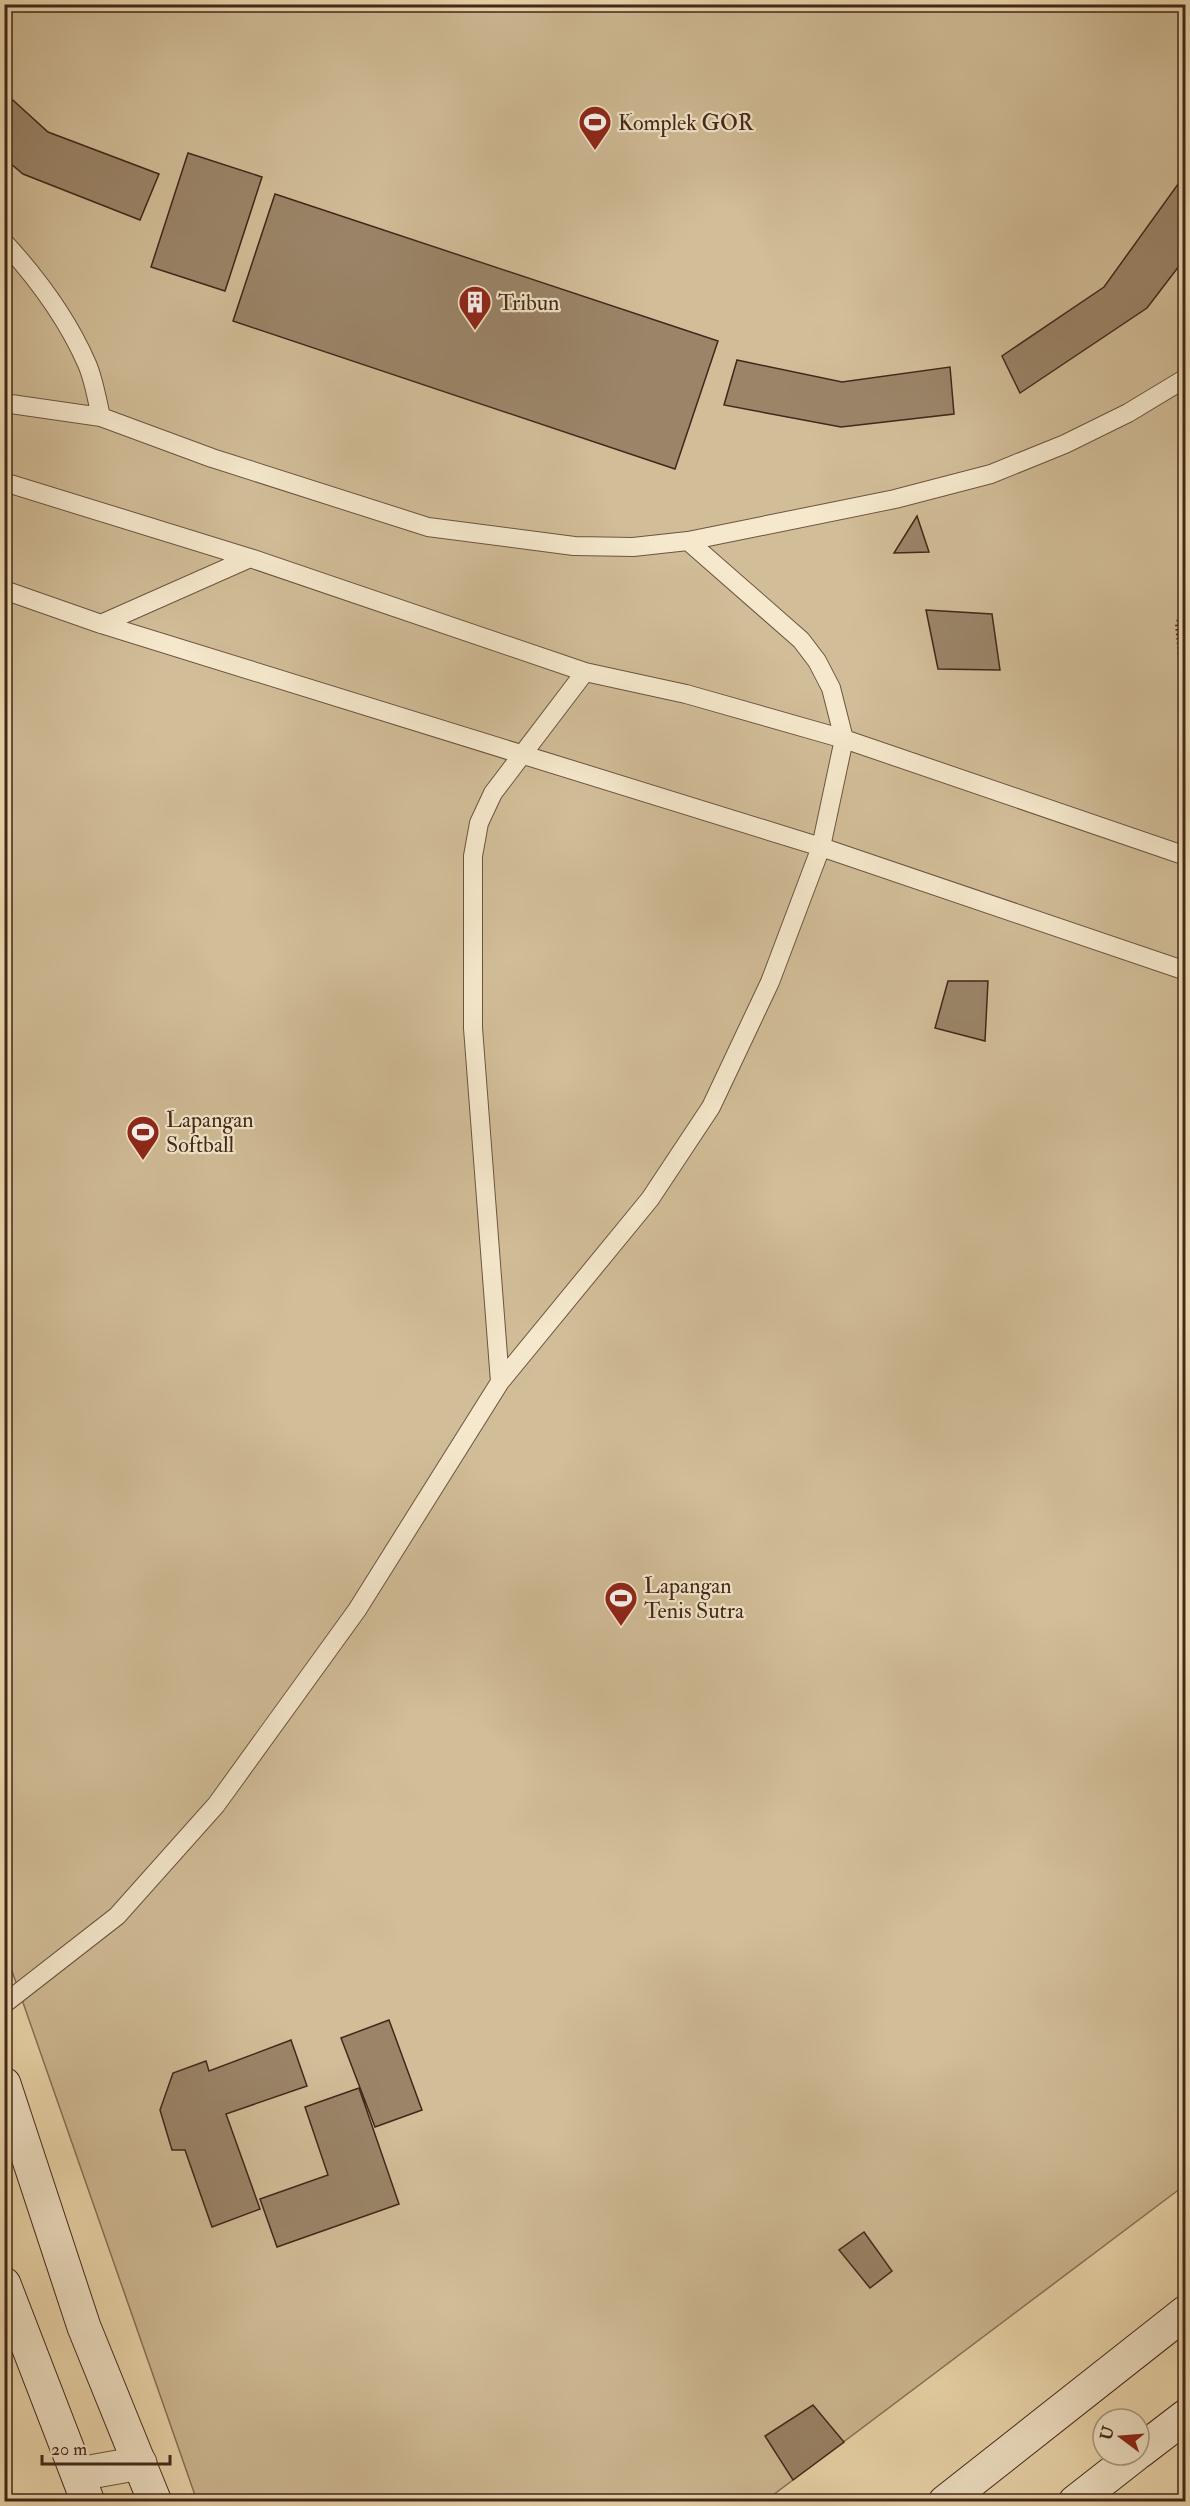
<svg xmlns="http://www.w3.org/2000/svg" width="1190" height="2506" viewBox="0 0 1190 2506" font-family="'IM FELL Double Pica',serif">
<rect width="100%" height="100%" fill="#efdcb1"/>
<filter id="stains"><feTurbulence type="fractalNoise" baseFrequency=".00333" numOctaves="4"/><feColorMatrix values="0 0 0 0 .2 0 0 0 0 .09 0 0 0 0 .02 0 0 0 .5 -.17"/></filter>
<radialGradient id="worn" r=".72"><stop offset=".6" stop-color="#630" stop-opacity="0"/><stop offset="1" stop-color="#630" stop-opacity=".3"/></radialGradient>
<path fill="#d1bd98" stroke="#89725a" stroke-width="1.5" d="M4,5H1185V2185L765,2501H197L5,1951Z"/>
<path fill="#9b8569" stroke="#41271b" stroke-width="1.5" d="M4,92L48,132L159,174L140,220L23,174L4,158Z
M188,153L262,177L225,291L151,267Z
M1186,173V257L1147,308L1020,393L1002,356L1104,287Z
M275,194L718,341L675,469L233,321Z
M737,360L842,382L950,367L954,414L841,427L724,405Z
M917,516L929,552L894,553Z
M926,610L992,614L1000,670L938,669Z
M948,981H988L985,1041L935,1028Z
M389,2020L422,2110L375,2127L341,2038Z
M291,2040L307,2086L226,2114L260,2209L212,2227L185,2150H172L160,2110L173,2073L206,2061L209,2071Z
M359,2088L399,2204L277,2247L260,2199L328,2175L305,2107Z
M864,2232L892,2271L870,2288L839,2250Z
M813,2405L844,2442L793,2480L765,2436Z"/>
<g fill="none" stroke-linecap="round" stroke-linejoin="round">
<defs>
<path id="lane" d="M4,242C38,279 67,318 87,364C94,380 97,400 101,417L4,403
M101,417L212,458L428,527L574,546L633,547L688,541L895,499L991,474L1065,444L1128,413L1186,378
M4,482L250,558L585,672L686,694L844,739L1186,856
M4,590L101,624L821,847L1186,971
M101,624L250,558
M500,1382L473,1028V856L479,823L493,793L585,672
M4,2004L117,1916L216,1805L357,1610L500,1382L650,1199L711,1107L770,982L821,847L844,739L831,688L817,661L801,640L688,541"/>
<path id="street" d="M79,2474L140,2463"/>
<path id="secondary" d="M4,2084L84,2327L155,2502
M4,2284L88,2502
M1139,2452L1186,2416
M945,2502L1186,2312
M1075,2502L1135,2455"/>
</defs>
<use href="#lane" stroke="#6c5440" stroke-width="20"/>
<use href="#street" stroke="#6c5440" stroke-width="35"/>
<use href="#secondary" stroke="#41271b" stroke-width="35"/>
<path stroke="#41271b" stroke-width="4" stroke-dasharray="1.5 3" stroke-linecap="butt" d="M1186,604L1177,624L1183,691L1186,693"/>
<use href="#lane" stroke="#f5e8cc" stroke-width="18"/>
<use href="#street" stroke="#f5e8cc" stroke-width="33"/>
<use href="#secondary" stroke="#f5e8cc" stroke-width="33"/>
</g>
<defs>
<symbol id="stadium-pin" viewBox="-11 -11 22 30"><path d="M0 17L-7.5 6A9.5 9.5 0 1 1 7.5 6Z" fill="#8f2418" stroke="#f5e8cc"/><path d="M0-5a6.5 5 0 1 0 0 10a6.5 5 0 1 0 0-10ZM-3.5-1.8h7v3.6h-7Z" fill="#fff"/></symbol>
<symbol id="building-pin" viewBox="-11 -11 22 30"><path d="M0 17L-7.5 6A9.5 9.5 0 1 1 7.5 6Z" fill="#8f2418" stroke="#f5e8cc"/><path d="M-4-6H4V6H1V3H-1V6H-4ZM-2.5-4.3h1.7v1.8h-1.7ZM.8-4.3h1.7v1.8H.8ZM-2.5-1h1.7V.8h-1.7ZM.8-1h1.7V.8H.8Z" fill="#fff"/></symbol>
</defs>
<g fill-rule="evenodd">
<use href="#stadium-pin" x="576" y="103" width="38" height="52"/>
<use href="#building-pin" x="456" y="283" width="38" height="52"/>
<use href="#stadium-pin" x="124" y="1113" width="38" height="52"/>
<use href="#stadium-pin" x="602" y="1579" width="38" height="52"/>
</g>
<g text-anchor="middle" stroke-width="4.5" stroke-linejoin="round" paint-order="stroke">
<g font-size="22" fill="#41271b" stroke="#f5e8cc" text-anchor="start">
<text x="618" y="130">Komplek GOR</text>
<text x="498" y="310">Tribun</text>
<text x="166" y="1127">Lapangan<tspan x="166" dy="25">Softball</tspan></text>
<text x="644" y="1593">Lapangan<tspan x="644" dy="25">Tenis Sutra</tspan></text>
</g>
</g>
<rect width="1190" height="2506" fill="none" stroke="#efdcb1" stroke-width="24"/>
<rect x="6" y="6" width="1178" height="2494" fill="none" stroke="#41271b" stroke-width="3"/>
<rect x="12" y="12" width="1166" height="2482" fill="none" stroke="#41271b" stroke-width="1.5"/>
<g transform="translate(1121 2437) rotate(286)"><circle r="28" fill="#f5e8cc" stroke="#ad9b85" stroke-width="1.5"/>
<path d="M0-4.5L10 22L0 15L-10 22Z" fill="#8f2418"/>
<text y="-9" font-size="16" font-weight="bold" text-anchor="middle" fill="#41271b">U</text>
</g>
<path d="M42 2455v9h128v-9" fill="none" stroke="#41271b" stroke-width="3"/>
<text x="51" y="2455" font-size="18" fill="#41271b" stroke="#f5e8cc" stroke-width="4.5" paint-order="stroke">20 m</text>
<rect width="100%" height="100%" filter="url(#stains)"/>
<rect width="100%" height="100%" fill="url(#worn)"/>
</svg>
